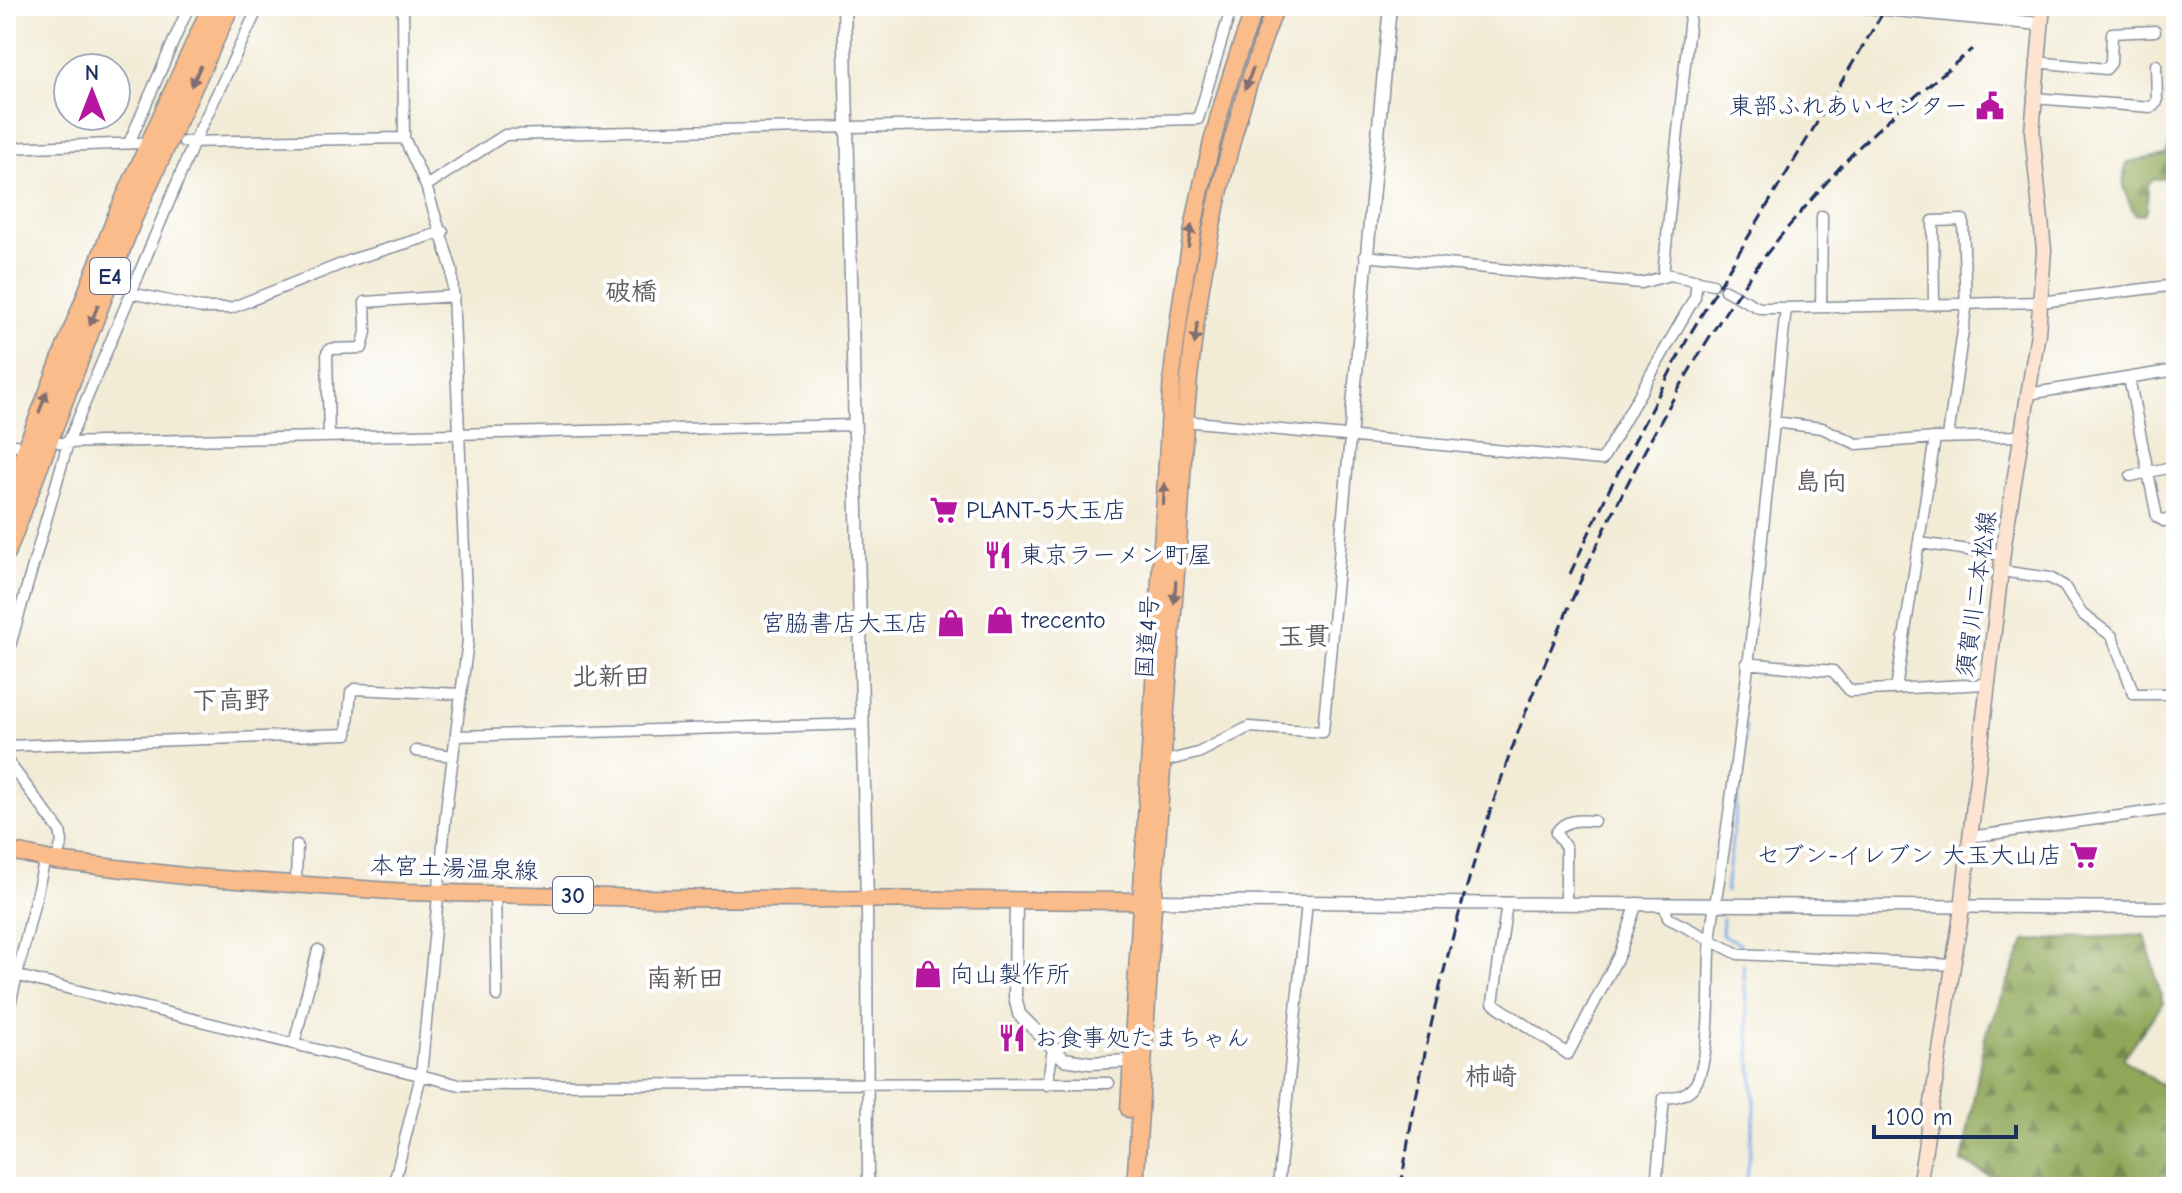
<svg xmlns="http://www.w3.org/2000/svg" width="2182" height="1193" viewBox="0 0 2182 1193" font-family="'Comic Neue','Klee One',sans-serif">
<defs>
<pattern id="forest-firs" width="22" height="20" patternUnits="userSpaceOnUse" patternTransform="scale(2)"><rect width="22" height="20" fill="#8fa759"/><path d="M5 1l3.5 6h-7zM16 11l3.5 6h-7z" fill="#74884d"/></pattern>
</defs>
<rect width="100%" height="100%" fill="#fff"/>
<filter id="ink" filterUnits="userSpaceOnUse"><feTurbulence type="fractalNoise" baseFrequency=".0125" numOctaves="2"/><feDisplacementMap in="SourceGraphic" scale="16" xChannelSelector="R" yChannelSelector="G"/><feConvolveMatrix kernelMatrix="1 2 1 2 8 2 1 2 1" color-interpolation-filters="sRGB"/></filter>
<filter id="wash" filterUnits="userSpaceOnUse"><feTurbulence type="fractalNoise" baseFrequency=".006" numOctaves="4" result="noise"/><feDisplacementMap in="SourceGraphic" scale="32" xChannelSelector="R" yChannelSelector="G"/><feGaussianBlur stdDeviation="1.8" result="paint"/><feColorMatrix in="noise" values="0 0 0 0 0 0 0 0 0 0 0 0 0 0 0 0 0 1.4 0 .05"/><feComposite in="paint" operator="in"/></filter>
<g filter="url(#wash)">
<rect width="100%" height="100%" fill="#f2ebd5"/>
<path fill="url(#forest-firs)" stroke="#556b5c" stroke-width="2" d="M2176,106V176L2153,180L2148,185L2147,210L2143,215L2135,214C2125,196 2119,181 2128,162L2165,155C2177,139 2163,120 2176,106Z
M2145,935L2163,1003L2123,1059L2176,1095V1187H2012L1962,1162L1985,1036L2025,941Z"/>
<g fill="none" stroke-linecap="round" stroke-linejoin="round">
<path stroke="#7cace7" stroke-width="3" d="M1726,891L1746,726
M1723,919L1722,935L1740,943V947
M1743,964L1755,1110L1746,1187"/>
</g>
</g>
<g filter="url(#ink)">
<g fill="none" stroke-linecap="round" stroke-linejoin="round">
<defs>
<path id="minor" d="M2036,62L2106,69L2111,63L2112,33L2155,31
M2033,98L2151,107L2157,102L2156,65
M184,142L404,138
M129,143L189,6
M6,148L140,143
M426,186L505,135L1198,119L1232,6
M1365,256L1641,283L1670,275L1713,284
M1663,275L1691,6
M1725,290L1759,308H1786L2041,302L2176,285
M131,293L194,142L259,6
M1934,303L1933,221L1963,220L1966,309L1948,437
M1821,307L1822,216
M2129,378L2157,517L2164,521L2176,517
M2028,394L2176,370
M1185,421L1602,460L1695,297L1697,280
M1774,422L1822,428L1857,444L1935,438
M329,437L327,353L330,349L362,348L366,332L365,302L454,296
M60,443L854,425
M6,445H16
M2131,476L2176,466
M1920,543L2003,555
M2001,571L2050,578L2064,586L2082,614L2112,636L2134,694H2176
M6,660L68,443L131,293L202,308H231L354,259L443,232
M1746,663L1833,671L1850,691L1986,684
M1896,689L1935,438L2021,436
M456,736L861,724
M6,746L347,734L351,692L355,689L461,694
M416,751L453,756
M6,759L60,831L62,842L56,861
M1161,762L1198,753L1249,727L1323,732L1350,438
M1970,837L2176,808
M296,885L297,845
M495,893L497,996
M867,900L868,1187
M1507,903L1493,1003L1568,1054L1620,953L1637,903
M1566,903V848L1556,833C1564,819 1579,820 1594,821
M1664,904L1668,918L1738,954L1953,965
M6,973L460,1085L1109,1083
M6,1021L45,859
M294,1044L318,950
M1047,1085L1053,1049
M393,1187L421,1075L447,802L468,641L452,270L426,186L404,138L403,6
M1278,1187L1307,903
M1656,1187L1664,1098C1682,1097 1695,1092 1700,1074C1715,1022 1705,969 1713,917C1747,716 1764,511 1786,308"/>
<path id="tertiary" d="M844,6L867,900
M1856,6L2040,24
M1350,438L1390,6
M1016,900L1015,996L1019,1014L1064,1059L1090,1063L1132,1061
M1147,901L2176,908"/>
<path id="secondary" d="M1919,1187L1962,908L2004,544L2038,333L2044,250L2032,132L2043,6"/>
<path id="primary" d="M6,850L56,861L193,877L406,892L650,898L1143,901"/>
<path id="trunk" d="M1129,1109L1172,376C1186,248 1208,126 1256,6
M1135,1187C1149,982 1160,778 1176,573C1180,523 1182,473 1185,423C1196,279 1224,140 1276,6"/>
<path id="motorway" d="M6,502L117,216L212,6
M6,553L132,220L230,6"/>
</defs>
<use href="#minor" stroke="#868d9a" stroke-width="13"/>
<use href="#tertiary" stroke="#868d9a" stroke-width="15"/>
<use href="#secondary" stroke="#868d9a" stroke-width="17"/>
<use href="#primary" stroke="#868d9a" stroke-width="19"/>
<use href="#trunk" stroke="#868d9a" stroke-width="19"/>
<use href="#motorway" stroke="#868d9a" stroke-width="21"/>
<use href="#minor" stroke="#fff" stroke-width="10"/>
<use href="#tertiary" stroke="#fff" stroke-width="12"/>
<use href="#secondary" stroke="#fde4d0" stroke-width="14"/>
<use href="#primary" stroke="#f9bc8a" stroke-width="16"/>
<use href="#trunk" stroke="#f9bc8a" stroke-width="16"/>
<use href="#motorway" stroke="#f9bc8a" stroke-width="18"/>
<path stroke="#1b2f5e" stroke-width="3" stroke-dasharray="12 6" stroke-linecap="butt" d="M1570,574L1610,488L1690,334L1887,6
M1401,1187C1438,936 1518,694 1635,469C1679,386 1728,298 1789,226C1813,198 1837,169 1863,143C1897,110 1936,80 1972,49"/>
</g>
<defs><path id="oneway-solid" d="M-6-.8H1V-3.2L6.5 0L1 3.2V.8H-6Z" transform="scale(2)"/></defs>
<g fill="#7f6e72">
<use href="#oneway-solid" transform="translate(196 76) rotate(115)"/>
<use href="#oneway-solid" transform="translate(1249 79) rotate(109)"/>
<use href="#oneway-solid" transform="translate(1190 236) rotate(-81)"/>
<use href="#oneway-solid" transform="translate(94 315) rotate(112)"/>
<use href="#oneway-solid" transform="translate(1196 333) rotate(97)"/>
<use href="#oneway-solid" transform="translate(43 402) rotate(-69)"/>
<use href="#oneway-solid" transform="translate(1164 494) rotate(-87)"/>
<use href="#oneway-solid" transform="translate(1175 592) rotate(94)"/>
</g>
</g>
<defs>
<symbol id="civic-bare" viewBox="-9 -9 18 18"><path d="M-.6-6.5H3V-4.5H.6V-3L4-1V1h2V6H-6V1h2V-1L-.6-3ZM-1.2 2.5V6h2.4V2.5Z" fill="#b5179e" stroke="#fff" stroke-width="2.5" paint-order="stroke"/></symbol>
<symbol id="supermarket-bare" viewBox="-9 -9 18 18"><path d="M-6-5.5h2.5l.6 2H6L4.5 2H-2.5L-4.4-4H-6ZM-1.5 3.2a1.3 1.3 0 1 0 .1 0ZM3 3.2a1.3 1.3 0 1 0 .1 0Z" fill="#b5179e" stroke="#fff" stroke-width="2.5" paint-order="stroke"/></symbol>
<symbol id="restaurant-bare" viewBox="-9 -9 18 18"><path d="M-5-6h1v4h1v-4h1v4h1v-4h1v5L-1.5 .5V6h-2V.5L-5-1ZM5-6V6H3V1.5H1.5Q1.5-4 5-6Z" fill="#b5179e" stroke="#fff" stroke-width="2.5" paint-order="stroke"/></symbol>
<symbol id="shop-bare" viewBox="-9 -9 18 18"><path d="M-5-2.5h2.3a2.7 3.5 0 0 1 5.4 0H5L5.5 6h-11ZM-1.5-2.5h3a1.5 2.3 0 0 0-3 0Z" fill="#b5179e" stroke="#fff" stroke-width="2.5" paint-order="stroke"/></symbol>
</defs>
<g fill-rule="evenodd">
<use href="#civic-bare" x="1970" y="86" width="40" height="40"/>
<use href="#supermarket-bare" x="924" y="490" width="40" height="40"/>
<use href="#restaurant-bare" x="978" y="535" width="40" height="40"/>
<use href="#shop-bare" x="980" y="600" width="40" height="40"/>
<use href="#shop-bare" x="931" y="603" width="40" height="40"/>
<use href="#supermarket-bare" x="2064" y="835" width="40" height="40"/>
<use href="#shop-bare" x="908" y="954" width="40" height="40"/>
<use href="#restaurant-bare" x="992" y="1018" width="40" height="40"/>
</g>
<g text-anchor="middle" stroke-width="8" stroke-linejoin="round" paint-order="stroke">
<g fill="#fff" stroke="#5f6d8e" stroke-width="2">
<rect x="90" y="258" width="40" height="36" rx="6"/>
<rect x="553" y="877" width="40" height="36" rx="6"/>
</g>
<g font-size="22" font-weight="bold" fill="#1b2f5e">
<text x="110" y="284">E4</text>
<text x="573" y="903">30</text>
</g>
<g font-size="24" fill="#1b2f5e" stroke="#fff" text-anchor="start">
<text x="1968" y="114" text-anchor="end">東部ふれあいセンター</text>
<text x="966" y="518">PLANT-5大玉店</text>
<text x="1020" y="563">東京ラーメン町屋</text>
<text x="1022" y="628">trecento</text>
<text x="929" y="631" text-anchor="end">宮脇書店大玉店</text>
<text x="2062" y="863" text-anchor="end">セブン-イレブン 大玉大山店</text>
<text x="950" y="982">向山製作所</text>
<text x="1034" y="1046">お食事処たまちゃん</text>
</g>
<g font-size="24" fill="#1b2f5e" stroke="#fff">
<text transform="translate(1976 594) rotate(-82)" y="8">須賀川二本松線</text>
<text transform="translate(1147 637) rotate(-86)" y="8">国道4号</text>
<text transform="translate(454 868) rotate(2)" y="8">本宮土湯温泉線</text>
</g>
<g font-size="26" font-weight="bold" fill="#615b62" stroke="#fff">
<text x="631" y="300">破橋</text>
<text x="1821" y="490">島向</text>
<text x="1304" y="645">玉貫</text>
<text x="611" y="685">北新田</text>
<text x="231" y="709">下高野</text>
<text x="685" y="987">南新田</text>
<text x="1491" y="1085">柿崎</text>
</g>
</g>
<rect width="2182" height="1193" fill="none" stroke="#fff" stroke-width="32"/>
<g transform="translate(92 92)"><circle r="38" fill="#ffffff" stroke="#a4acbf" stroke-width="2"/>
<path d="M0-6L14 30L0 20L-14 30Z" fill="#b5179e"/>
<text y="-12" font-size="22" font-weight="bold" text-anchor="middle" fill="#1b2f5e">N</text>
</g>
<path d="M1874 1125v12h142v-12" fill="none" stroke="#1b2f5e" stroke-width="4"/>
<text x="1886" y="1125" font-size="24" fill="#1b2f5e" stroke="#ffffff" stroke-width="6" paint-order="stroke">100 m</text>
</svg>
